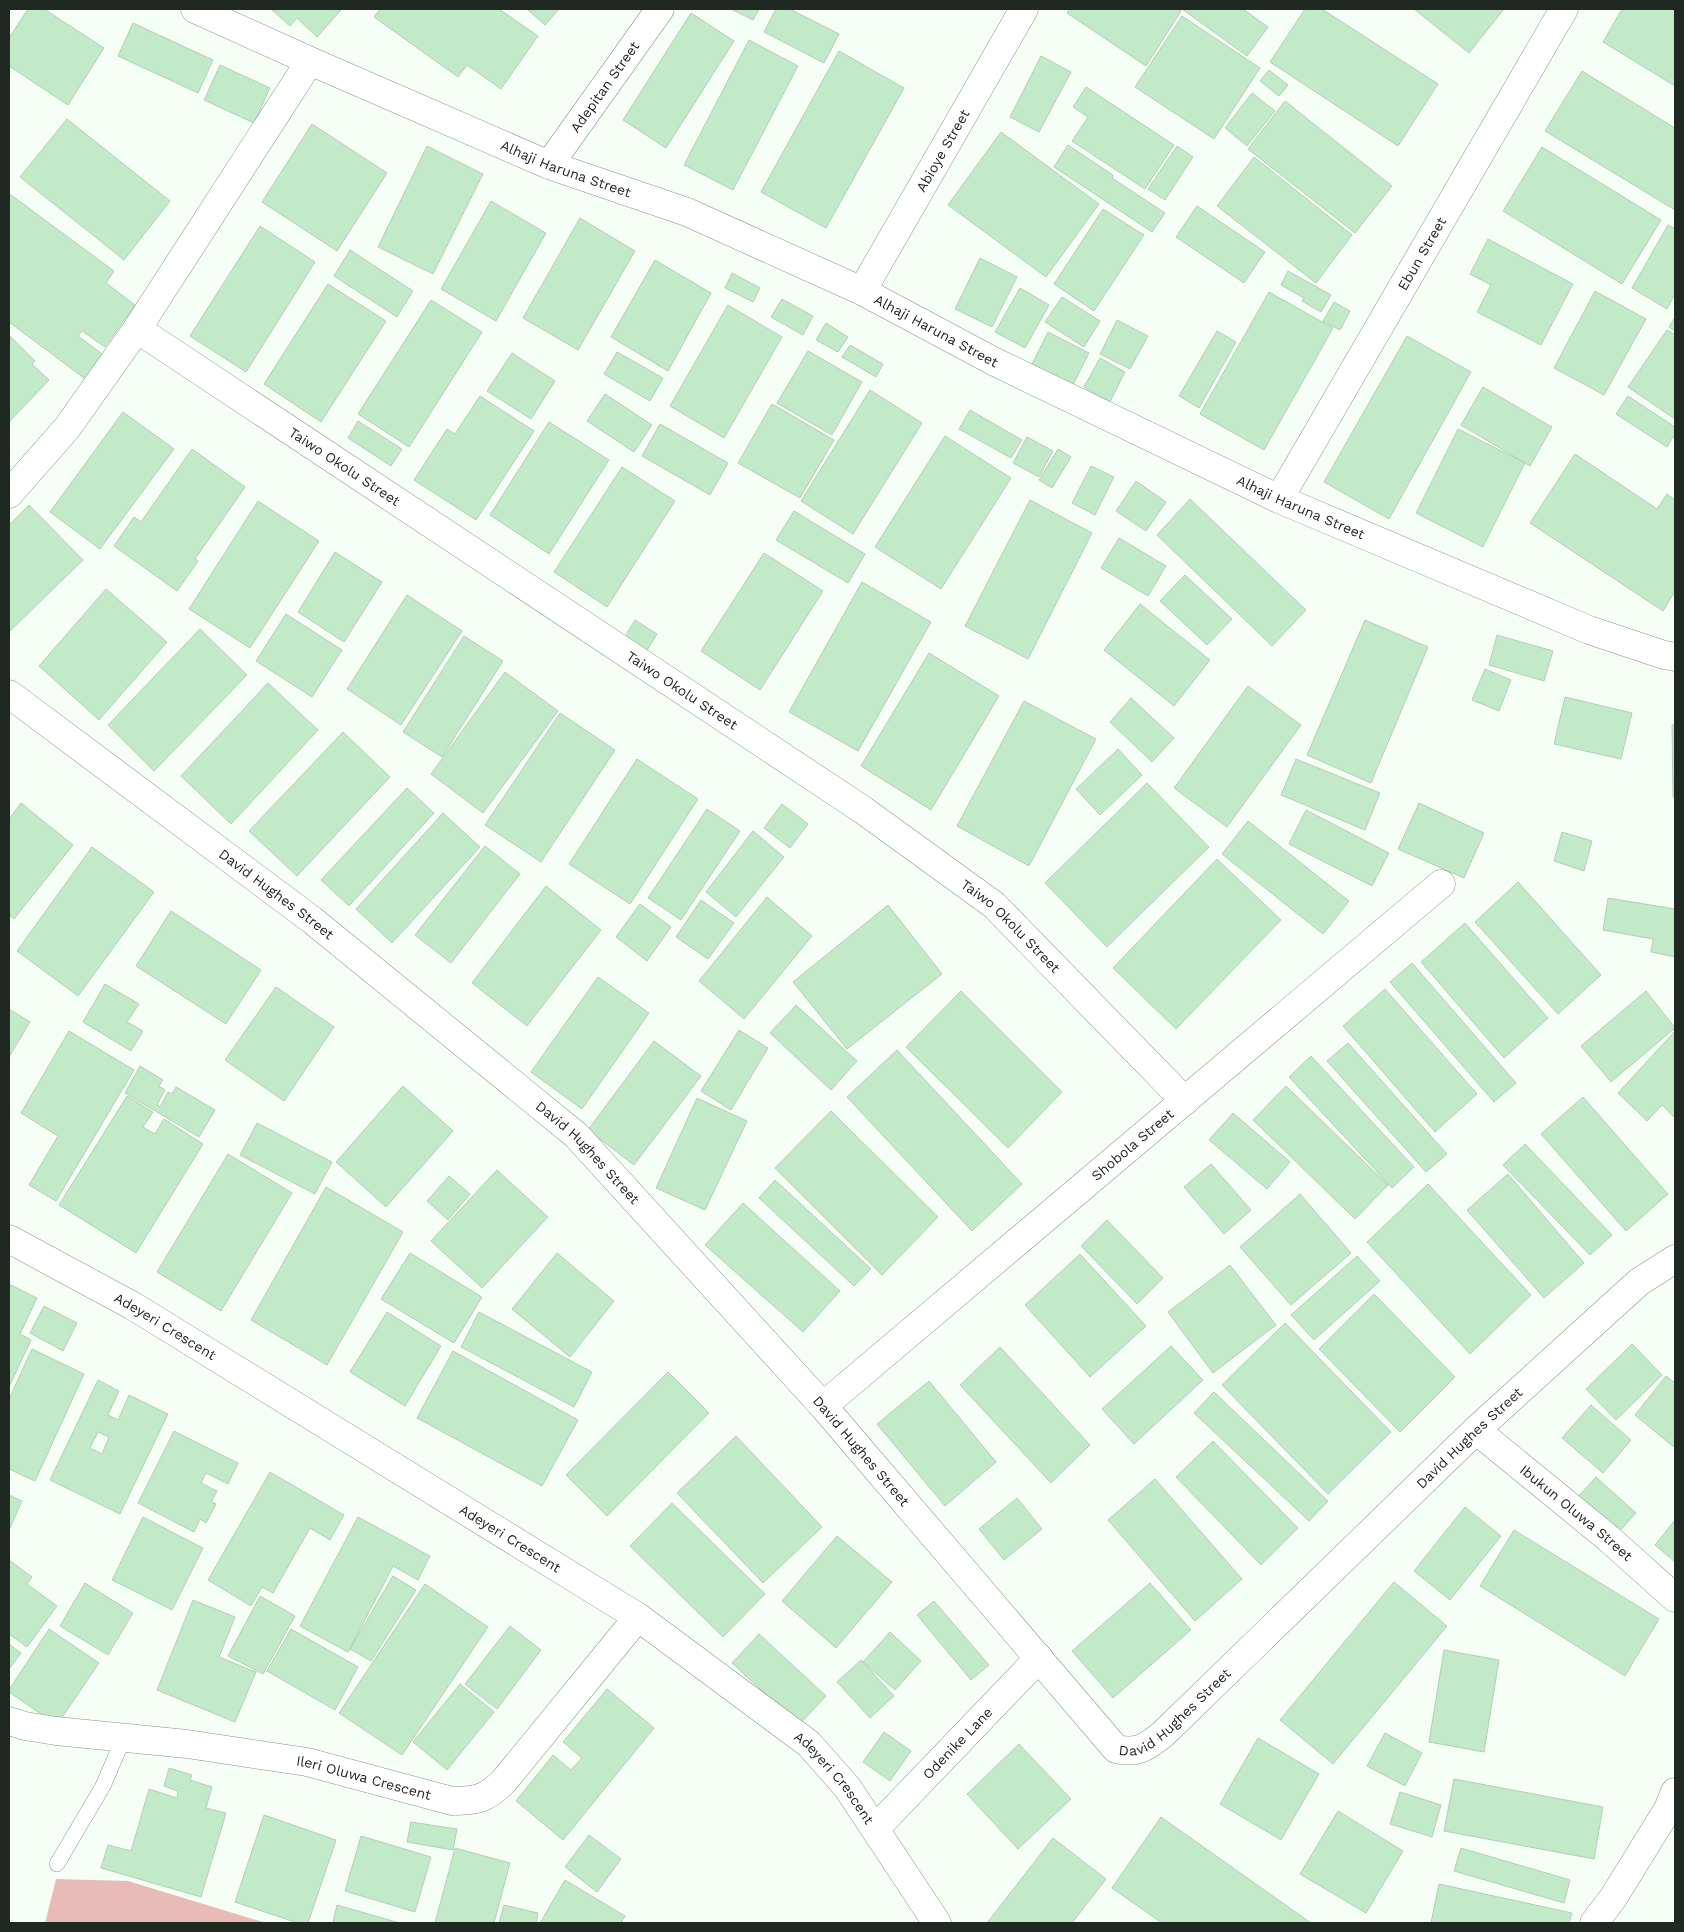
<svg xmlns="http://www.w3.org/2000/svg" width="1684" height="1932" viewBox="0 0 1684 1932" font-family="'Work Sans',sans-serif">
<rect width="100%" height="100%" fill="#f5fff6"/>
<path fill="#e8bbb9" d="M56,1879L128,1881L266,1923H45Z"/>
<path fill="#c3eac8" stroke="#b5cdb8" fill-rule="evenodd" d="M28,9H44L104,48L68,105L9,66V38Z
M271,9H342L317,37L297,18L290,26Z
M380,9H499L538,36L501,89L467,65L458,77L374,17Z
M527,9H559L545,25Z
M731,9H759L753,20Z
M776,9H790L839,34L824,63L764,32Z
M1070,9H1177L1181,11L1146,66L1067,13Z
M1182,9H1243L1268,27L1247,56Z
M1305,9H1322L1438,84L1398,146L1270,62Z
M1414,9H1504L1469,53Z
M1622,9H1675V86L1603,42Z
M691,13L734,41L666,148L623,120Z
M1182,16L1260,68L1214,139L1135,87Z
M133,23L213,60L198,93L118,56Z
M749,40L798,66L733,190L684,165Z
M839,51L904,88L826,228L761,192Z
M1041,56L1071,72L1039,132L1010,117Z
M220,65L270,88L254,123L204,100Z
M1269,70L1288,85L1279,96L1260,81Z
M1582,71L1675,128V210L1545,131Z
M1086,87L1174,145L1145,189L1072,141L1088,117L1073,107Z
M1252,93L1275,111L1247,146L1225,128Z
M1285,101L1392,186L1355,233L1248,149Z
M67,119L170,201L124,260L20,177Z
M312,124L387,173L337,251L262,202Z
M1001,132L1099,204L1046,277L948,205Z
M1068,145L1113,175L1112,178L1165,213L1152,232L1054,167Z
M427,146L483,174L433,274L378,247Z
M1177,146L1193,157L1165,200L1148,189Z
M1542,147L1661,220L1622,284L1503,211Z
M1254,157L1352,235L1316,283L1217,206Z
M11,195L114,271L106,283L135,305L105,347L82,331L78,336L105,356L88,381L9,322V198Z
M491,201L546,233L496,321L441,289Z
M1197,206L1265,252L1244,283L1176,237Z
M1103,209L1144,235L1094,311L1054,284Z
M580,218L635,251L578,350L523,318Z
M1668,225L1675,229V294L1667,309L1632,288Z
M260,226L315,262L246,372L190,336Z
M1488,239L1573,284L1541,345L1477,312L1491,285L1470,274Z
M350,250L413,291L397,317L334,276Z
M980,258L1017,277L992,327L955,309Z
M655,260L711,293L668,371L611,337Z
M1288,271L1331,295L1321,312L1302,301L1304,298L1281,285Z
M732,273L760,288L753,302L725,288Z
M328,284L386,321L321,422L264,384Z
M1020,288L1049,305L1025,348L995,332Z
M1595,291L1646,319L1604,395L1554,368Z
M1269,292L1333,328L1264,450L1200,414Z
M1062,297L1100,321L1084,347L1045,322Z
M782,299L813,316L803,335L771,317Z
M431,300L482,332L409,447L358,414Z
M1334,302L1350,311L1340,330L1323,321Z
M728,305L782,337L724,438L670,406Z
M1675,317V331L1669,327Z
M1117,320L1148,336L1130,369L1100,354Z
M826,323L848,337L838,352L816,340Z
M1667,330L1675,335V419L1628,387Z
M1217,331L1236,342L1199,408L1179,396Z
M1048,332L1089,353L1072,387L1031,366Z
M9,335L35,361L32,364L49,380L9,422Z
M1407,336L1471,372L1389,519L1324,482Z
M850,345L883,364L876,377L842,357Z
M808,351L862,382L832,435L777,403Z
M617,352L663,378L650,401L604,374Z
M512,353L555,381L531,419L487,391Z
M1100,358L1125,372L1110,402L1084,387Z
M1483,387L1552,427L1530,466L1461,425Z
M870,390L922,423L853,534L801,501Z
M605,394L652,425L634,452L587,421Z
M480,396L534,431L476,520L414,480L447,429L455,434Z
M1628,396L1675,427V434L1667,447L1616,414Z
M772,404L834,440L800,498L738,463Z
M970,410L1022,440L1011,458L959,429Z
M123,412L174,449L100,549L50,512Z
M358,421L402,449L391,466L348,438Z
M549,422L609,460L549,554L490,515Z
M660,424L728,463L710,495L642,456Z
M1458,429L1525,463L1483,547L1416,513Z
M945,436L1011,478L941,589L875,547Z
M1027,437L1053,451L1039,477L1013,463Z
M192,449L245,487L195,559L198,561L177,591L114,546L134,517L141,522Z
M1058,449L1071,457L1052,488L1039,480Z
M1575,454L1657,509L1667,494L1675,500V591L1663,611L1530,523Z
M1091,466L1114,477L1095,515L1072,503Z
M622,467L675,501L607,607L554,572Z
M1136,481L1166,502L1146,531L1116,511Z
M1190,499L1306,610L1272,646L1157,535Z
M1030,500L1092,533L1028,659L965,626Z
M258,501L319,541L250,648L189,609Z
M29,505L83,560L9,632V525Z
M794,511L865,554L848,583L776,540Z
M1119,538L1166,566L1148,596L1101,568Z
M335,552L382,582L344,642L298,612Z
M764,553L823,591L760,690L701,651Z
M1185,575L1232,619L1207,645L1160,601Z
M862,582L931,622L858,751L789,712Z
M106,589L167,642L99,720L39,666Z
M407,595L462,631L401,725L347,689Z
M1140,604L1210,660L1174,706L1104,650Z
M286,614L342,650L312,697L256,661Z
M635,620L657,634L646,652L624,638Z
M1365,620L1428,647L1371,783L1307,755Z
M200,629L247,675L154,771L108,725Z
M1497,635L1553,651L1544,681L1489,665Z
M464,636L503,661L442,757L403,732Z
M929,653L999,696L931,810L861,766Z
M1485,669L1511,680L1499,711L1472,700Z
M505,672L558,711L483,813L431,774Z
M268,683L318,730L231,824L181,776Z
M1248,686L1301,725L1227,827L1174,788Z
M1565,697L1632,713L1621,759L1554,744Z
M1131,698L1174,738L1152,762L1110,722Z
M1024,701L1096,739L1029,866L957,826Z
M560,713L615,750L541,862L485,825Z
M1672,725H1675V797H1673Z
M343,732L390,777L297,876L249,831Z
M1118,749L1142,775L1100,815L1076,789Z
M637,759L698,799L630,904L569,864Z
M1296,759L1380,793L1365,830L1281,795Z
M1147,783L1209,847L1107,947L1045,883Z
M407,788L434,813L349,906L321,880Z
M21,803L73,845L14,919L9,915V819Z
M1419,803L1484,833L1464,878L1398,849Z
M782,804L808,824L790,848L764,828Z
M707,809L740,831L681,920L648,898Z
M1306,810L1389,853L1372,886L1289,844Z
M443,813L480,847L392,943L356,909Z
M1248,821L1349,901L1323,934L1222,854Z
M753,831L784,857L736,917L706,892Z
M1562,832L1592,841L1584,871L1554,861Z
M485,846L520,874L451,963L415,935Z
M92,847L154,892L78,996L17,951Z
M1217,859L1281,920L1176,1029L1113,968Z
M1518,882L1601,975L1558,1014L1475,922Z
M546,886L601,930L527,1026L472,983Z
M767,897L812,936L744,1019L699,981Z
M1608,898L1675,909V957L1651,952L1653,939L1603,930Z
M701,900L734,923L708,959L676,937Z
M640,904L671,927L647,961L616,937Z
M888,905L942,974L847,1049L793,982Z
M171,911L261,970L226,1024L136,966Z
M1465,923L1548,1018L1504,1058L1421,962Z
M1412,963L1516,1083L1494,1102L1390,982Z
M598,977L649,1013L582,1109L531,1072Z
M105,984L139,1004L127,1022L143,1031L131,1051L83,1022Z
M276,987L334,1027L284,1101L225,1060Z
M1385,989L1477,1094L1435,1132L1343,1026Z
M961,991L1062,1092L1008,1148L906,1047Z
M1646,991L1675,1028L1611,1082L1581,1046Z
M796,1005L857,1061L831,1090L770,1033Z
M9,1009L30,1022L9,1057Z
M739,1030L768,1048L731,1110L701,1091Z
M69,1031L134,1070L56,1201L29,1185L58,1136L21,1113Z
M1675,1031V1118L1662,1105L1647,1121L1618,1093Z
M654,1041L701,1076L634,1165L588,1130Z
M1348,1043L1447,1154L1426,1172L1327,1061Z
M897,1050L1022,1184L972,1231L847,1097Z
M1311,1056L1414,1167L1392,1188L1289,1077Z
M140,1066L163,1080L159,1086L165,1090L157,1105L160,1107L168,1092L172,1094L176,1087L215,1110L199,1137L125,1093Z
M403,1086L453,1131L386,1207L336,1162Z
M1286,1086L1388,1185L1355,1219L1253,1120Z
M127,1096L153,1112L143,1127L155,1134L164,1119L203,1144L136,1253L59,1205Z
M1583,1097L1668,1194L1626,1231L1541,1134Z
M697,1098L747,1121L705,1210L656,1188Z
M831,1111L938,1217L882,1275L775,1168Z
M1233,1113L1290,1162L1267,1189L1209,1140Z
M257,1123L332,1162L315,1194L240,1155Z
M1525,1144L1612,1235L1590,1255L1503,1165Z
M228,1154L292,1193L221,1311L157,1272Z
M1211,1164L1251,1210L1224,1234L1184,1187Z
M497,1170L548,1217L482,1288L431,1241Z
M1508,1174L1584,1263L1544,1298L1467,1210Z
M449,1176L470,1194L448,1220L427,1201Z
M775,1180L871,1269L854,1286L759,1198Z
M1428,1184L1531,1295L1470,1354L1367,1242Z
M326,1187L403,1232L327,1365L251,1320Z
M1300,1194L1351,1253L1291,1305L1240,1247Z
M743,1203L840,1291L803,1332L705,1245Z
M1107,1220L1163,1278L1137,1304L1081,1246Z
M410,1253L482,1297L454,1343L381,1299Z
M557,1253L614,1301L570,1357L512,1309Z
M1080,1254L1146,1326L1090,1377L1025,1305Z
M1357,1256L1380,1281L1314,1340L1291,1315Z
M1230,1265L1276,1325L1213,1373L1168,1312Z
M9,1284L37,1298L20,1334L31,1340L9,1387Z
M1374,1294L1455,1377L1400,1432L1319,1349Z
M44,1306L77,1323L63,1351L30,1333Z
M387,1312L441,1346L405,1406L350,1372Z
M479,1312L592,1372L574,1407L461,1347Z
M1285,1323L1391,1432L1328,1494L1222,1385Z
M1632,1344L1662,1375L1616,1420L1586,1389Z
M1171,1346L1203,1380L1134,1444L1102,1409Z
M1000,1347L1090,1445L1051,1483L960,1385Z
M32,1349L84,1374L35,1481L9,1469V1399Z
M453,1351L578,1420L542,1486L417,1418Z
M668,1372L709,1413L607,1516L566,1475Z
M1666,1376L1675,1383V1448L1635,1415Z
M98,1380L119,1391L108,1415L118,1420L129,1395L168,1414L120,1514L50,1480ZM98,1432L109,1437L102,1454L90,1448Z
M929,1381L996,1462L945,1506L877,1424Z
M1214,1392L1328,1501L1309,1521L1194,1413Z
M1591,1405L1631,1440L1603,1473L1562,1438Z
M174,1431L238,1463L228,1484L206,1473L201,1483L217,1491L211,1502L216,1504L206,1523L200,1519L194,1532L138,1503Z
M736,1436L822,1527L763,1583L677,1493Z
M1213,1441L1298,1528L1261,1565L1176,1477Z
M270,1472L344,1515L330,1540L310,1528L273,1593L262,1587L251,1606L208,1580Z
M1596,1477L1636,1513L1615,1536L1575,1500Z
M1155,1479L1242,1579L1195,1621L1108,1520Z
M9,1495L22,1501L10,1528H9Z
M1017,1498L1042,1529L1004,1560L979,1529Z
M672,1503L765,1594L723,1637L630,1546Z
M1465,1507L1501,1536L1450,1600L1414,1571Z
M143,1517L203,1548L172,1610L112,1580Z
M358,1517L430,1556L418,1580L393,1566L348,1652L300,1626Z
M1675,1520V1562L1655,1545Z
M1514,1530L1659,1619L1625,1676L1480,1586Z
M837,1536L892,1582L836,1648L782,1601Z
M9,1560L32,1577L27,1584L57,1606L27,1647L9,1634Z
M393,1576L416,1590L371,1661L350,1649Z
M1394,1582L1447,1626L1333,1764L1280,1720Z
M85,1583L133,1613L108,1655L60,1626Z
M1150,1583L1191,1630L1113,1698L1072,1651Z
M425,1584L488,1627L402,1755L339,1713Z
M260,1596L295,1616L263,1674L228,1656Z
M193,1600L235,1617L219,1657L256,1672L235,1722L157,1690Z
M934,1601L989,1665L971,1680L917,1615Z
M510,1626L541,1650L497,1709L465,1684Z
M49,1629L99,1663L57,1725L9,1692V1690Z
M291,1629L358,1667L335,1710L267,1671Z
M890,1632L921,1661L895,1690L863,1662Z
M759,1634L826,1696L799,1725L732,1663Z
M9,1644L21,1653L9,1669Z
M1444,1650L1499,1660L1484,1752L1429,1742Z
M861,1660L894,1696L870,1718L837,1682Z
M460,1684L494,1712L447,1770L413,1742Z
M607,1689L654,1728L563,1840L516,1801L553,1755L571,1770L582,1758L563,1742Z
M884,1732L911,1751L890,1781L863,1762Z
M1385,1733L1422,1753L1405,1786L1367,1766Z
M1258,1738L1319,1774L1281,1840L1220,1804Z
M1019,1744L1071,1799L1018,1849L967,1794Z
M169,1768L192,1775L190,1780L212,1787L206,1808L226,1813L201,1897L101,1868L108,1845L131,1851L149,1789L177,1798L178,1791L164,1786Z
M1454,1779L1603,1807L1594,1859L1444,1831Z
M1400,1792L1441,1805L1432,1837L1390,1824Z
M1338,1811L1403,1851L1366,1913L1300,1874Z
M264,1815L336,1840L308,1923H298L235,1902Z
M1161,1817L1311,1923H1162L1112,1888Z
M411,1822L457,1829L453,1850L407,1842Z
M589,1835L621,1859L597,1892L565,1867Z
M361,1836L431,1857L415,1912L345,1891Z
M1053,1838L1106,1879L1072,1923H987Z
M455,1848L510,1863L494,1923H435Z
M1461,1848L1570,1880L1564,1903L1454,1871Z
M565,1880L625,1916L621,1923H540Z
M1439,1884L1572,1913L1569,1923H1431Z
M337,1905L400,1923H333Z
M504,1905L538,1913L536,1923H499Z"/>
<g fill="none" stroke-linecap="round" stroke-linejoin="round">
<defs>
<path id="service" d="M57,1864L103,1786L124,1737"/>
<g id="minor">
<path id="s1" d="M195,9L310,61L549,165L687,212L862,291L995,362L1279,499L1589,630L1664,655L1675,657"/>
<path id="s2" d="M549,165L660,9"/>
<path id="s3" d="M862,291L1024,9"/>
<path id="s4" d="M137,329L863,810L994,905L1185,1101"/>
<path d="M9,494L67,428L137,329L310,61"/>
<path id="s5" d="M1279,499L1564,9"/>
<path id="s6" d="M9,694L312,920L576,1135L823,1406L1116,1749C1139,1754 1146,1747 1163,1734L1476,1430L1639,1282L1675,1259"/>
<path id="s7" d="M9,1239L133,1306L638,1617L809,1744L847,1787L937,1923"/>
<path id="s8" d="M823,1406L1441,884"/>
<path id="s9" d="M1476,1430L1608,1538L1675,1598"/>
<path id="s10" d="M9,1721L25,1726L56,1731L187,1744L307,1762L452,1801C477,1801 486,1799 504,1781L638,1617"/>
<path id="s11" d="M875,1829L1039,1658"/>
<path d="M1594,1923L1613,1898L1668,1809L1675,1792"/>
</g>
</defs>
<use href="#service" stroke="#829984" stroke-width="16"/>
<use href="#minor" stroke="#829984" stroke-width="29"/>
<use href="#service" stroke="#fff" stroke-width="15"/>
<use href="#minor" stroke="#fff" stroke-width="28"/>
</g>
<g text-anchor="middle" stroke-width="4" stroke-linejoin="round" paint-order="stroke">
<g font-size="14" fill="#202921" stroke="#fff">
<text dy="5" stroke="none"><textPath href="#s2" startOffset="96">Adepitan Street</textPath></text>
<text dy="5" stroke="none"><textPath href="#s3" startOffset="162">Abioye Street</textPath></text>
<text dy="5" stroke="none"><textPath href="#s1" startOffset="404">Alhaji Haruna Street</textPath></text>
<text dy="5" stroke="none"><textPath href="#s5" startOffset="284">Ebun Street</textPath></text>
<text dy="5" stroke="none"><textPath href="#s1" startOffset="809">Alhaji Haruna Street</textPath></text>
<text dy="5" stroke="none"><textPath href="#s4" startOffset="249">Taiwo Okolu Street</textPath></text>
<text dy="5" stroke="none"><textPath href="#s1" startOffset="1214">Alhaji Haruna Street</textPath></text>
<text dy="5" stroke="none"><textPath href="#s4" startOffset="654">Taiwo Okolu Street</textPath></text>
<text dy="5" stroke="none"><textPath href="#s6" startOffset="334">David Hughes Street</textPath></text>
<text dy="5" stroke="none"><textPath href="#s4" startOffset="1059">Taiwo Okolu Street</textPath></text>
<text dy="5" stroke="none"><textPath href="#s8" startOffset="405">Shobola Street</textPath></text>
<text dy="5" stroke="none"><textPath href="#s6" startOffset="739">David Hughes Street</textPath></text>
<text dy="5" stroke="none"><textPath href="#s7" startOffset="179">Adeyeri Crescent</textPath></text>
<text dy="5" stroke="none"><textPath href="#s6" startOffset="2014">David Hughes Street</textPath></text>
<text dy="5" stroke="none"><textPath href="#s6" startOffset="1144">David Hughes Street</textPath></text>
<text dy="5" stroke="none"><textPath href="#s9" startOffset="130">Ibukun Oluwa Street</textPath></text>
<text dy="5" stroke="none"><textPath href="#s7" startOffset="584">Adeyeri Crescent</textPath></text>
<text dy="5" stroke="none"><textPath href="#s6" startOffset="1609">David Hughes Street</textPath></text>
<text dy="5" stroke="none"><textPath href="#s11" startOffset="119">Odenike Lane</textPath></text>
<text dy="5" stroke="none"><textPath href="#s10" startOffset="360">Ileri Oluwa Crescent</textPath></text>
<text dy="5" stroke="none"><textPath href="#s7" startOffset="989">Adeyeri Crescent</textPath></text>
</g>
</g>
<rect width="1684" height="1932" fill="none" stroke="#202921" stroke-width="20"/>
</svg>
